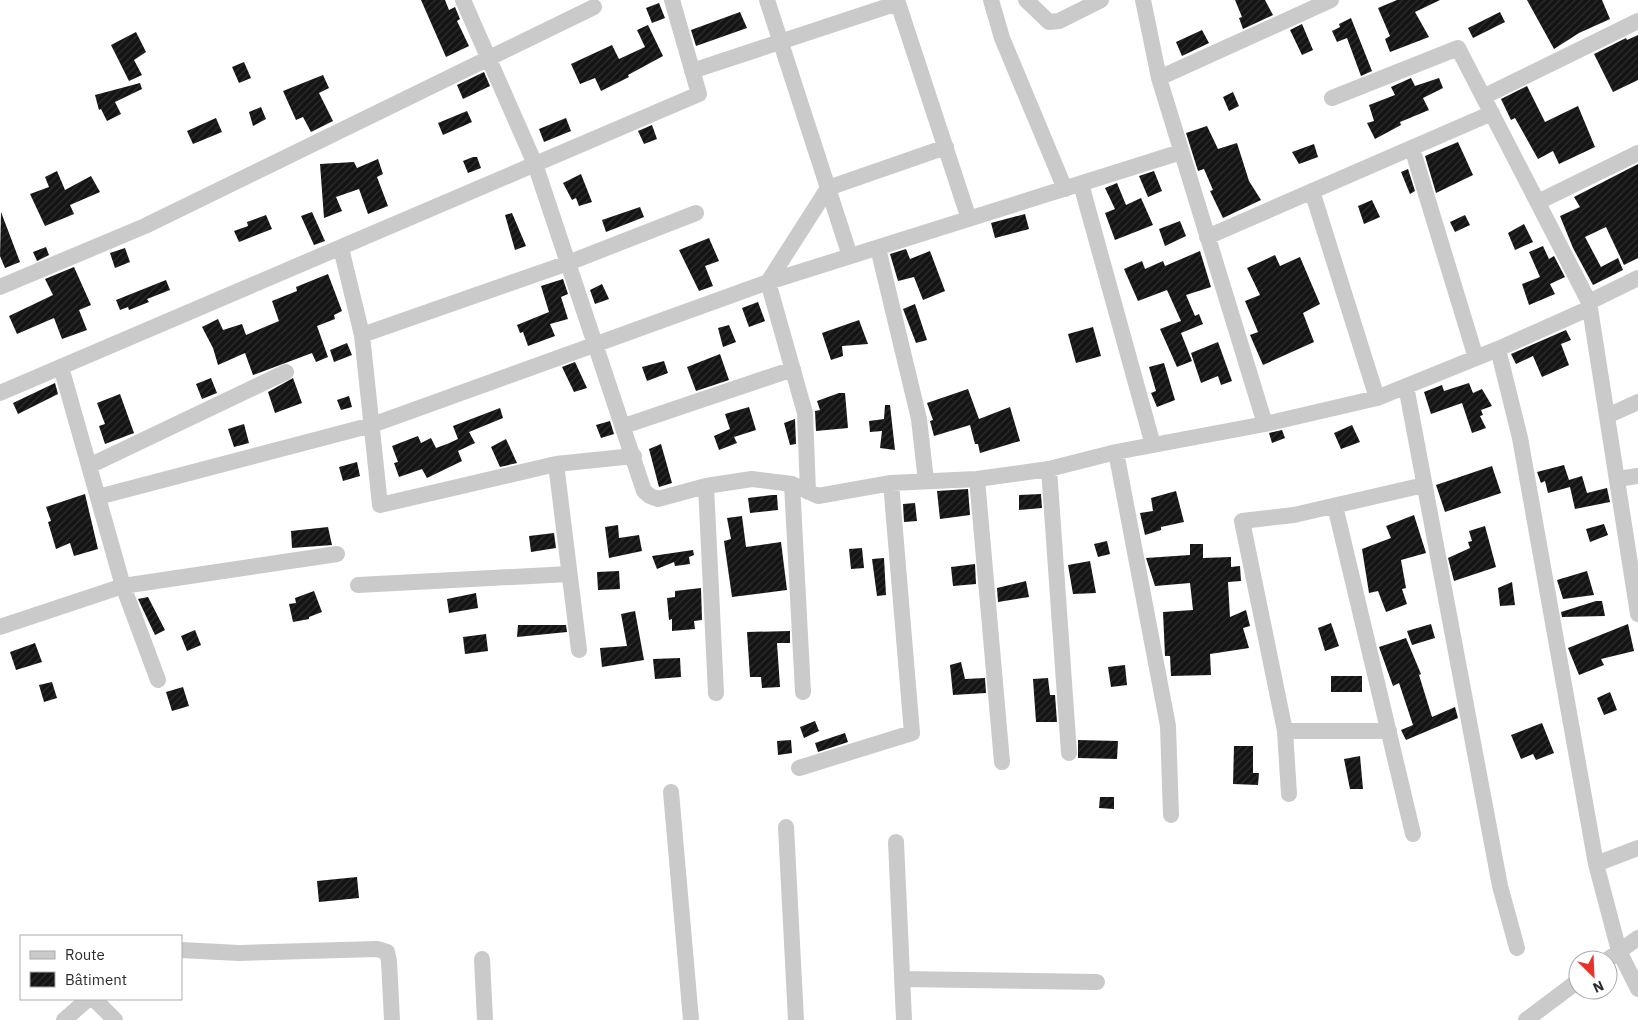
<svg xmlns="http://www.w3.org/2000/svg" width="1638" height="1020" viewBox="0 0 1638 1020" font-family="'IBM Plex Sans',sans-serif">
<defs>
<pattern id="building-hatch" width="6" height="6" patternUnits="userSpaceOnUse" patternTransform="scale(1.25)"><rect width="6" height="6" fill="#141414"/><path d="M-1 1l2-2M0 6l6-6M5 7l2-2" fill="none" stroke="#2e2e2e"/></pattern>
</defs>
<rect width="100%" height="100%" fill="#fff"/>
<path fill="url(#building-hatch)" d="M421,0H445L449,10L455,7L460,19L457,21L469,46L446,57Z
M1235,0H1265L1273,15L1243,29L1239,18L1242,17Z
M1397,0H1440L1415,12L1429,37L1390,52L1385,39L1390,36L1378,8Z
M1527,0H1602L1610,19L1579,33L1554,49Z
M659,3L665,18L652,23L646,8Z
M740,12L747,28L696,46L691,30Z
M1500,12L1505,22L1473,38L1468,28Z
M1351,18L1372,71L1361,76L1347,38L1337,42L1332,31L1340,27L1339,24Z
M1302,24L1313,50L1302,55L1290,30Z
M648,25L663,56L628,75L629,77L601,91L595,78L580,84L571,64L612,45L619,59L645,47L637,30Z
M1202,30L1209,43L1182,56L1176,42Z
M136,32L146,52L134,60L142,75L129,81L111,45Z
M1638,35V80L1613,92L1594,54L1626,38L1627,40Z
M244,62L251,78L239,83L232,67Z
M484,72L490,86L463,99L457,85Z
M323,75L329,88L319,93L333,121L311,132L303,117L296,120L283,91Z
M1411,78L1415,86L1439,78L1443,88L1423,98L1429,110L1400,122L1401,125L1375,139L1367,123L1374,121L1369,105L1395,95L1391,87Z
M140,83L142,89L115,102L121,114L107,121L101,109L99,110L95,95Z
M1527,86L1545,122L1578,106L1595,147L1559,164L1553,151L1538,159L1515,118L1511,120L1501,99Z
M1233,92L1239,106L1229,111L1223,97Z
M261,107L266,119L253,126L249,112Z
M467,111L472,122L443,135L438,123Z
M216,118L222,132L193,144L187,131Z
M566,118L571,131L544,142L539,129Z
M652,125L657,139L644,144L638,131Z
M1207,126L1218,149L1237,143L1249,181L1261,200L1223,218L1210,191L1213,190L1204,169L1198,171L1186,133Z
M1458,142L1473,175L1436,193L1425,156Z
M1314,144L1318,157L1299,164L1292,152Z
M473,157H477L481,168L468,173L463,161Z
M378,159L383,174L377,177L388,206L368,214L359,189L336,197L342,211L324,218L320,164L354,162L357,168Z
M1638,164V258L1624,265L1606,227L1585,237L1601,267L1618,258L1623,270L1593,285L1573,248L1560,216L1580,207L1574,197Z
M1408,169L1415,191L1410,194L1401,172Z
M57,171L65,190L91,176L100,192L70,205L74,214L45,226L30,194L49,187L45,177Z
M1154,171L1162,191L1148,197L1139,176Z
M581,174L592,202L579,206L576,198L572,200L563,183Z
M1117,183L1126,205L1141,198L1153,225L1115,240L1105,213L1115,209L1105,188Z
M1372,200L1380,217L1364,224L1358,206Z
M640,207L644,217L606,232L602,220Z
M1,212L20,262L5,268L0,256Z
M312,212L325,241L314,245L301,216Z
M512,213L526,246L515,250L505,215Z
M1025,214L1029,229L995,238L991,223Z
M266,215L272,229L239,242L234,231L248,226L247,222Z
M1465,215L1470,225L1455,232L1450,222Z
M1180,221L1186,236L1165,246L1159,229Z
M1524,224L1533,242L1515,250L1508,233Z
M709,238L719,261L705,266L713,286L699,291L679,250Z
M1543,246L1549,259L1554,256L1565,277L1550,284L1555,294L1529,305L1522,284L1540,277L1529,252Z
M46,247L49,255L37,261L33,252Z
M125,248L130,262L115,268L110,253Z
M906,249L910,259L930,251L945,291L923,300L914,277L898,281L890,254Z
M1200,251L1211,287L1186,295L1195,316L1199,314L1203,324L1181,333L1192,361L1177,367L1160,329L1181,321L1167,290L1138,301L1124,269L1142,261L1145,269L1163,261L1165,266Z
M1275,255L1280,266L1300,257L1320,304L1303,313L1314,342L1263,365L1250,335L1258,332L1245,301L1260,295L1247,268Z
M74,267L91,305L79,310L87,330L62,339L54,318L17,334L9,316L53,295L45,279Z
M328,274L342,311L334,315L335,319L317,326L328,357L316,362L312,353L253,375L245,353L218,365L213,348L202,327L218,319L223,330L242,324L246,335L279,321L272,301L297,291L296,287Z
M563,279L568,294L561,297L568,319L550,324L555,336L528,346L523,332L520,333L517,325L549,312L541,286Z
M166,280L170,290L147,299L149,302L129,310L128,307L120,310L116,300Z
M602,284L609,299L595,304L590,290Z
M758,302L765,321L749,327L742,308Z
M915,304L927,340L916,343L903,309Z
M859,320L868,344L842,346L843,356L831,360L822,333Z
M729,325L736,342L723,347L718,328Z
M1093,327L1101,356L1076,363L1068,334Z
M1566,330L1571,340L1561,344L1569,365L1542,377L1533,356L1516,364L1511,354Z
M1218,342L1232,381L1221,385L1218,376L1201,383L1191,353Z
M347,343L352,355L334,362L330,350Z
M720,354L729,380L696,391L687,367Z
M664,361L668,373L647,381L642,367Z
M575,362L587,388L574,392L562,367Z
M1164,363L1175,400L1157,407L1151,393L1156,391L1149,367Z
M211,378L217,393L202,399L196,384Z
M293,378L302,403L275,413L268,392Z
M55,383L58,394L18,414L13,403Z
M1469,383L1473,393L1482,389L1492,406L1481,410L1483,415L1480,416L1486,428L1472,433L1462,403L1431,414L1424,392L1442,385L1444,391Z
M968,389L979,419L1010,407L1020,441L980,453L978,444H975L970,425L934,436L930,421L933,420L927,403Z
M839,393H845L848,428L816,431L815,411L820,410L817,401Z
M120,394L134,433L105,444L99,426L105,424L97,403Z
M349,396L352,407L341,410L337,400Z
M885,405H890L895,450L880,448L882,431L870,432L869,421L884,419Z
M749,407L756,430L734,437L737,443L719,450L714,436L730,429L725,414Z
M500,408L503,418L469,432L475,443L458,451L462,461L427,478L422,469L399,477L394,463L398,462L392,446L418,436L421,443L431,438L436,448L447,444L458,439L453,426Z
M795,419L796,444L790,445L784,423Z
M610,421L614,434L601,438L596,425Z
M244,424L249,443L234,447L228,429Z
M1352,425L1360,442L1341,449L1334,433Z
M1282,430L1285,438L1272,443L1269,433Z
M506,439L517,463L500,467L491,447Z
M661,444L672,483L659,487L649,449Z
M357,462L360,476L343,481L339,467Z
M1564,465L1569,480L1582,476L1587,493L1607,488L1610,502L1575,509L1570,487L1548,493L1545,481L1541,483L1537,472Z
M1492,466L1501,493L1445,512L1436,485Z
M968,489L970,515L940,519L937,491Z
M1176,491L1184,522L1161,527V530L1145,535L1140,513L1153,511L1151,498Z
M85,494L98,549L74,556L70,543L56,549L48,522L51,521L46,507Z
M1041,494L1042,508L1019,510V495Z
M772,495H777L778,510L750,513L748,498Z
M915,503L917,521L904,522L903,504Z
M1414,515L1426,553L1401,560L1406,588L1402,589L1407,604L1386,612L1378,591L1369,593L1362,549L1391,538L1386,526Z
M742,516L746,547L781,542L787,590L732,597L724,541L731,539L727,518Z
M1604,524L1608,535L1590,542L1586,529Z
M618,525L619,538L639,535L642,551L609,558L605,527Z
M1485,526L1496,567L1454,581L1448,558L1470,548L1468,542L1472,541L1469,531Z
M328,527L332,545L292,548L291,531Z
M554,533L556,548L531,552L529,536Z
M1107,541L1110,554L1098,557L1094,544Z
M1190,544H1203V558L1231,557V567L1240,566L1241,581L1228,582L1230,617L1246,610L1250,626L1243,628L1249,648L1210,654L1211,675L1171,676L1170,656H1165L1163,612L1193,610L1190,583L1155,586L1146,558L1190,555Z
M862,548L864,568L851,569L849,549Z
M693,550L694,555L689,557L690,564L675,566L674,562L657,569L652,556Z
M884,558L886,595L877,596L872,559Z
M1090,561L1096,593L1073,594L1068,565Z
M975,564L976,584L953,586L951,567Z
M619,571L620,589L598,590L597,572Z
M1587,571L1594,595L1563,599L1557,580Z
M1026,581L1029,597L998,602L997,588Z
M1512,582L1515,605L1500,606L1498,588Z
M701,588L702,620L694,621L695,629L672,631V619L669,620L667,598L675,597V591Z
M314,591L322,612L309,617V619L293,622L289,604L296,603L295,598Z
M476,593L478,608L449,613L447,599Z
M148,597L165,630L155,635L138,599Z
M1596,601H1602L1605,616L1562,617L1561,612Z
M635,611L644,660L602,667L600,648L627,646L621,614Z
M1331,623L1339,646L1325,651L1318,628Z
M1431,624L1435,638L1412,645L1407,631Z
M1628,624L1634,651L1601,659L1604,665L1579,675L1568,648Z
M518,625H566L567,632L517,637Z
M195,630L201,645L187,651L181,636Z
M790,631V643H777L780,687L762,688L761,677H750L747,632Z
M486,634L488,651L465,654L463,637Z
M1406,638L1421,674L1419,675L1432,717L1455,707L1458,718L1406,740L1401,730L1413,725L1399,683L1393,686L1379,647Z
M35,643L42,662L16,670L10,652Z
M680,658L681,677L655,679L653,659Z
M961,662L965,679L985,678L986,693L953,695L950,665Z
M1125,665L1127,685L1111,687L1108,667Z
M1331,676H1362V692H1331Z
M1048,678L1050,695H1055L1057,722H1036L1033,679Z
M52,682L57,698L44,702L39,685Z
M183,687L189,706L172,711L166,692Z
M1610,692L1617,710L1604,715L1597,698Z
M815,721L819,731L804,738L800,727Z
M1542,723L1554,753L1536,760L1533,754L1521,759L1511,735Z
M845,733L848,742L818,752L815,743Z
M791,740L792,753L778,755L777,741Z
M1078,740L1118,741L1117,759L1078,758Z
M1234,746H1253V773H1259L1258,785L1233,784Z
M1360,756L1363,789H1350L1344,759Z
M1100,797H1114V809L1099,808Z
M357,877L359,898L319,902L317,881Z"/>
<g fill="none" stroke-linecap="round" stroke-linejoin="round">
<path stroke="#cacaca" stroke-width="16" d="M463,0L535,164L644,491L650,496L658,499L706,486L752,479L792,484L818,496L891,483L977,479L1049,469L1116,452L1265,424L1377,398L1498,349L1590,308
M767,0L850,256
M897,0L969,219
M991,0L1002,38L1065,189
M1026,0L1049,22L1059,21L1101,0
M1143,0L1159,78L1265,424
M692,71L898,3
M1159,78L1331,0
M1483,97L1638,21
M1332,98L1458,48L1589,302L1638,614
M1412,148L1476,358
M1081,184L1153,445
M1312,191L1377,398
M1538,202L1638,153
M1207,237L1492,113
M341,248L362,335L380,505L556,464L634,456
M878,248L919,419L926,481
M0,287L145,226L594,7
M1589,302L1638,278
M362,335L568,263L696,213
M1498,349L1520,438L1596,864L1619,951L1638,989
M61,367L123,586L158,680
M1406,386L1500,886L1517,948
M0,393L699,94L672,0
M1607,416L1638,402
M624,426L793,369
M1116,452L1168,726L1171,815
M556,464L579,650
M89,466L286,372
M1049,469L1069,753
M977,479L1002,762
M1617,479L1638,476
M792,484L803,692
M706,486L716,693
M808,492L805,413L768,282L828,188L946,147
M98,497L372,425L768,282L1181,152
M1335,506L1413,834
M358,585L569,574
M0,627L123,586L337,554
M1285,731H1389
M799,768L912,733L891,483
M671,792L691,1020
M1289,794L1285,731L1242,521L1294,515L1424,485
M786,827L796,1020
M896,842L904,1020
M1596,864L1638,848
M181,950L239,953L377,949L387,952L389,961L392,1020
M482,959L485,1020
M1607,960L1638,938
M902,979L1097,982
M94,999L115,1020
M64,1020L88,999
M1526,1020L1578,981"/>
</g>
<rect x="20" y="935" width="162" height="65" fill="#ffffff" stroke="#ababab"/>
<rect x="30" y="951" width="25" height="8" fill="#cacaca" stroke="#ababab"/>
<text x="65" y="960" font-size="15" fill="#2d2d2d">Route</text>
<rect x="30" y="972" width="25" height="15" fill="url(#building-hatch)" stroke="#ababab"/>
<text x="65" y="985" font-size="15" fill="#2d2d2d">Bâtiment</text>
<g transform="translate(1593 975) rotate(156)"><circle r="24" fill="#ffffff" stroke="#ababab"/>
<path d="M0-4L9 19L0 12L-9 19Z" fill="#ea3228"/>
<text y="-8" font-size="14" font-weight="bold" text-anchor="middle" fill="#2d2d2d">N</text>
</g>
</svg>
